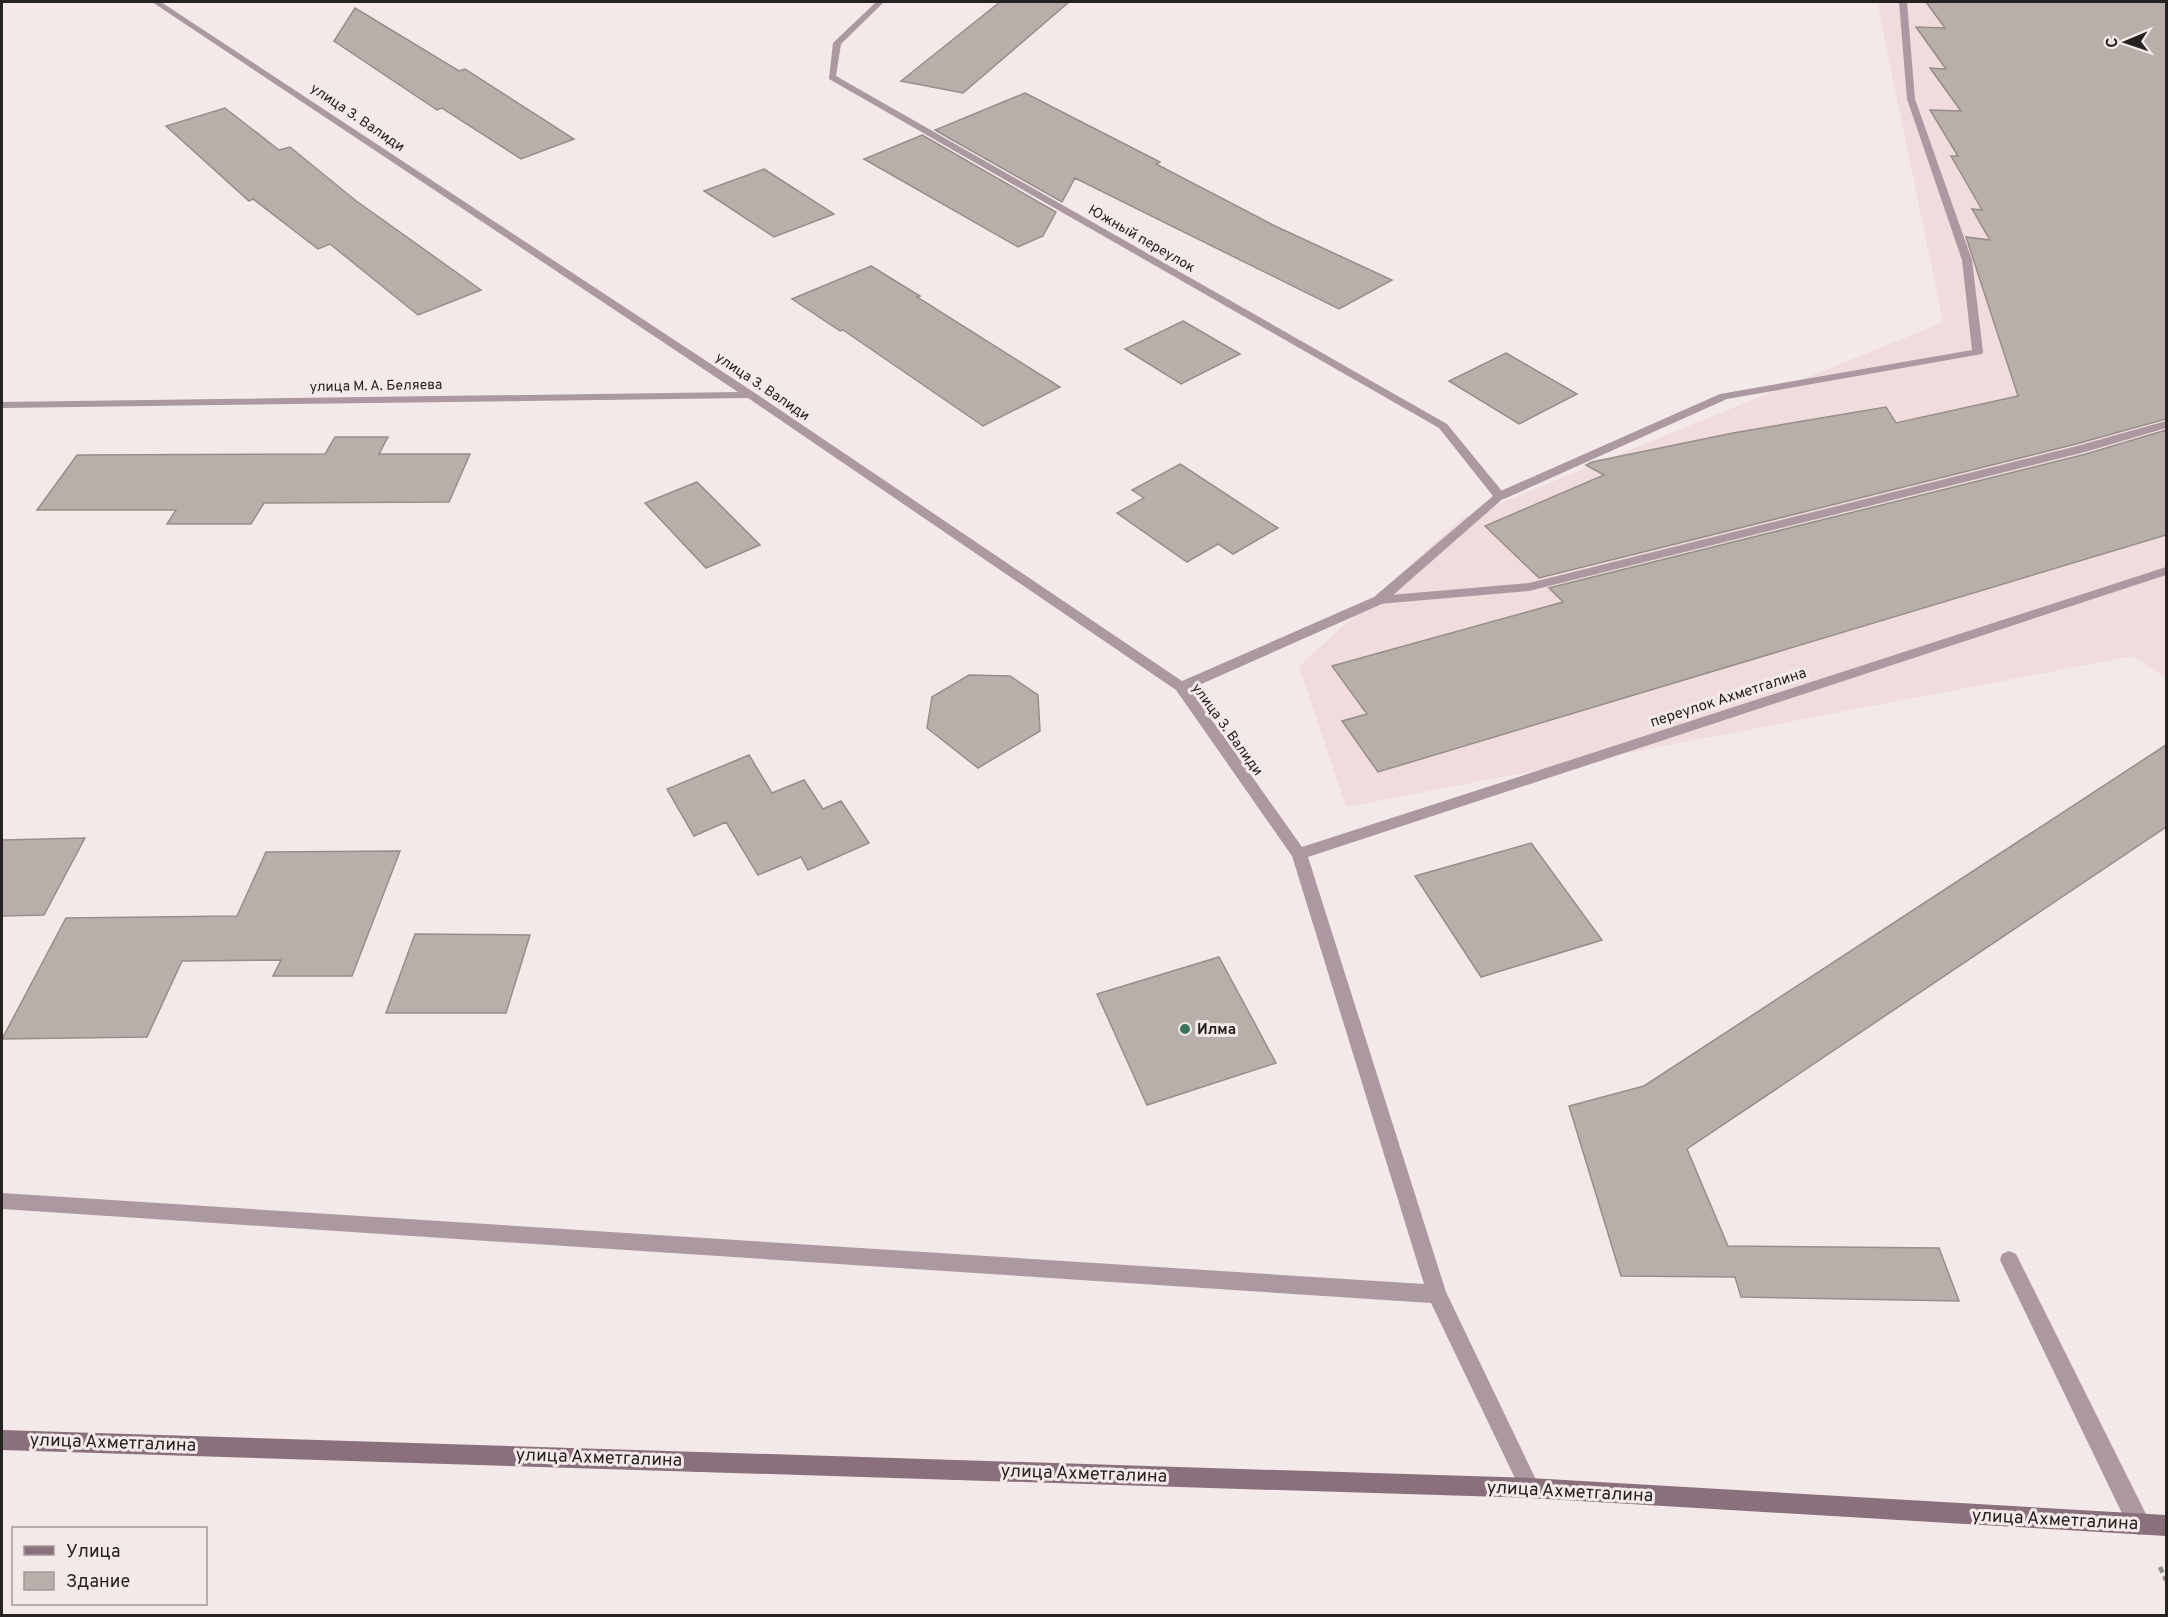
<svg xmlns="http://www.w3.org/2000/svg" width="2168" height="1617" viewBox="0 0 2168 1617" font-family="Overpass,sans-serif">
<rect width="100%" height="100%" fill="#f4e9e9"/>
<path fill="#f0dcdc" d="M1877,2H2166V678L2133,656L1346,807L1299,666L1461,519L1943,322Z"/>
<path fill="#b8afab" stroke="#978e8a" stroke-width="1.5" d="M1000,2H1069L963,93L901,81Z
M1926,2H2166V419L2076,444L1539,578L1485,526L1604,475L1586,465L1592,462L1733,433L1886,407L1896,423L2018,396L1966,237L1990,240L1972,209L1982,210L1951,156H1958L1930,110L1961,111L1930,68L1946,69L1916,27L1945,28Z
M355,8L459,71L465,69L574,139L521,159L442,108L437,110L334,41Z
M1025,93L1160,162L1156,164L1275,226L1392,280L1339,309L1075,178L1062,202L935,130Z
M225,108L279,150L290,147L355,200L481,290L418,315L330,244L318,249L253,199L249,201L166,126Z
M922,135L1056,212L1043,236L1018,247L864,159Z
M764,169L834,214L774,237L704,191Z
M871,266L920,296L917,297L1060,387L983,426L843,330L840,331L792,299Z
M1183,321L1240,354L1181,384L1125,349Z
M1506,353L1577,394L1519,424L1449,381Z
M2166,430V535L1378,772L1342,721L1367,714L1332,666L1563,602L1549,588L2086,454Z
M335,437H388L379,454H470L449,502L264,503L251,524H167L176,510H37L77,455L325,454Z
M1180,464L1278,528L1233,554L1218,544L1187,562L1117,513L1144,498L1132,490Z
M697,482L760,545L706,568L645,503Z
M969,675L1010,676L1038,695L1040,731L978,768L927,728L932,697Z
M2166,745V827L1687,1149L1728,1246L1939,1248L1959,1301L1741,1297L1735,1277L1621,1276L1569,1106L1644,1086Z
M749,755L772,793L804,780L823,809L841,801L869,843L808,870L801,857L758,875L726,822L694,836L667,789Z
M85,838L44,915L2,916V840Z
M1531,843L1602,940L1481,977L1415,876Z
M400,851L352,976H273L281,960L182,961L147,1037L2,1039L66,918L237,916L266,852Z
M415,934L530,935L506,1013H386Z
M1219,957L1276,1063L1147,1105L1097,994Z"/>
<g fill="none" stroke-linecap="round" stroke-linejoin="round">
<path stroke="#938c8c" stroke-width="4.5" stroke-dasharray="6 4" stroke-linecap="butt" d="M2160,1567L2166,1580"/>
<path fill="#ab98a1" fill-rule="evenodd" d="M1899,2H1907L1915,99L1972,260L1983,352L1982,354L1727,399L1504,499H1496V493L1720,394L1972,350L1962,260L1907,99Z
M2166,421V428L2085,452L1529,591L1379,604L1372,600L1379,596L1529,583L2077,446Z
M2009,1251L2016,1254L2147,1516L2150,1524L2147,1532L2139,1535L2131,1532L2000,1260L2002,1254Z"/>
<path fill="#ab98a1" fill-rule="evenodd" d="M152,2H161L755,393L1182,681L1374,597L1493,496L1439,428L829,79L833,43L876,2H884L841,44L836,76L1447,424L1506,496L1384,603L1190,689L1302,847L2166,567V575L1308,857L1446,1292L1540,1488L1537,1495L1530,1498L1523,1495L1431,1303L2,1209V1193L1424,1284L1292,856L1176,690L748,398L2,408V402L738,392Z"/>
<path fill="#8a707d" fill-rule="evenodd" d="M2,1430L1530,1478L2166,1515V1536L1530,1498L2,1450Z"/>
</g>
<circle fill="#39745d" stroke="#f4e9e9" stroke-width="2" cx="1185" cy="1029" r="6"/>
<g text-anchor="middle" stroke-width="6" stroke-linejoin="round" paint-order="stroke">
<g font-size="14" fill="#262222" stroke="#f4e9e9">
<text transform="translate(358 117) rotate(34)" y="5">улица З. Валиди</text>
<text transform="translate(1142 238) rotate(30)" y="5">Южный переулок</text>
<text transform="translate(376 385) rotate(-1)" y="5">улица М. А. Беляева</text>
<text transform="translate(763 386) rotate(34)" y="5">улица З. Валиди</text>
<text transform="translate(1228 729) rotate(54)" y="5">улица З. Валиди</text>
</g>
<g font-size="15" fill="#262222" stroke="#f4e9e9">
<text transform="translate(1728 697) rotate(-18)" y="5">переулок Ахметгалина</text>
</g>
<g font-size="15" font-weight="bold" fill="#262222" stroke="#f4e9e9" text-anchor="start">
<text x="1197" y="1034">Илма</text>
</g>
<g font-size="18" fill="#262222" stroke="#f4e9e9">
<text transform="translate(113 1442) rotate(2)" y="6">улица Ахметгалина</text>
<text transform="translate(599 1457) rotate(2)" y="6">улица Ахметгалина</text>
<text transform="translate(1084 1473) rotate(2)" y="6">улица Ахметгалина</text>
<text transform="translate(1570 1491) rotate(3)" y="6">улица Ахметгалина</text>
<text transform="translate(2055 1519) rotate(3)" y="6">улица Ахметгалина</text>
</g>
</g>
<rect width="2168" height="1617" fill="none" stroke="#262222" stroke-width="6"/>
<rect x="12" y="1527" width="195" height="78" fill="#f4e9e9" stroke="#a29999" stroke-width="1.5"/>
<rect x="24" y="1546" width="30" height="9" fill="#8a707d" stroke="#a29999" stroke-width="1.5"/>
<text x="66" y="1557" font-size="18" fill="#262222">Улица</text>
<rect x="24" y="1572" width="30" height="18" fill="#b8afab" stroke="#a29999" stroke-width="1.5"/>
<text x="66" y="1587" font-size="18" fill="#262222">Здание</text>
<g transform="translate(2126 42) rotate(268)" stroke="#f4e9e9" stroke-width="4.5" paint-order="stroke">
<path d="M0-4.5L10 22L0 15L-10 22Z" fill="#262222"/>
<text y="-9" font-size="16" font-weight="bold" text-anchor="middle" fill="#262222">С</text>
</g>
</svg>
